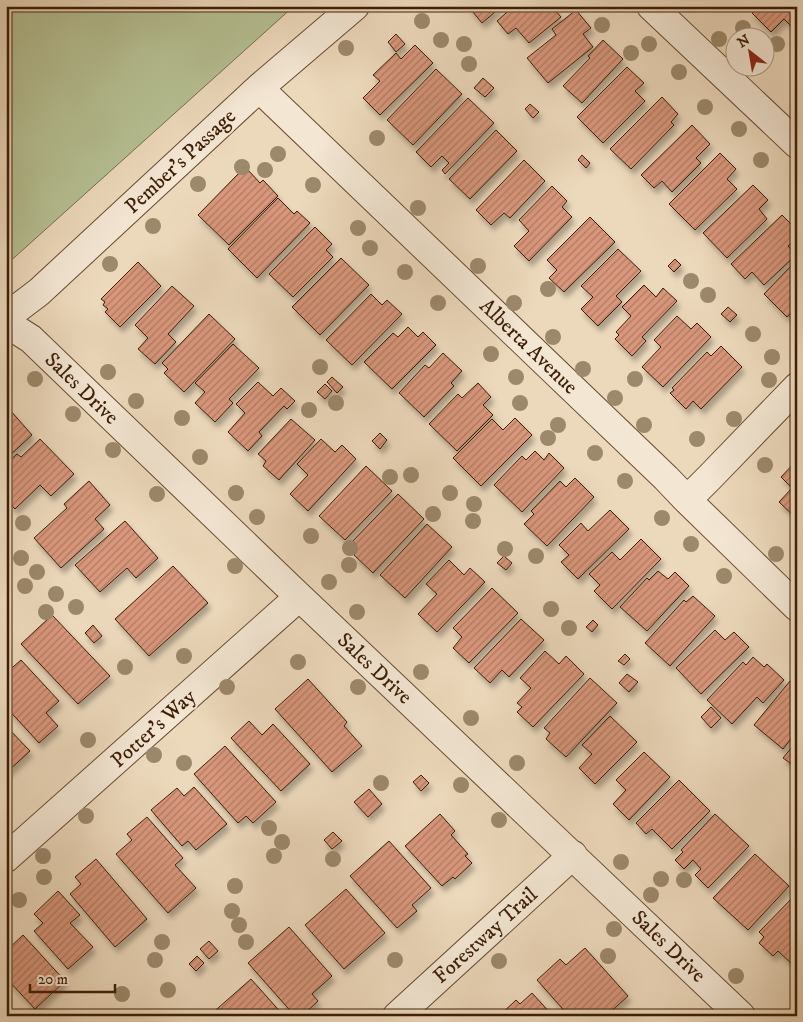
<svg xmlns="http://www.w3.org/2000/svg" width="803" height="1022" viewBox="0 0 803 1022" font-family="'IM FELL DW Pica',serif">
<defs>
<pattern id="building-hatch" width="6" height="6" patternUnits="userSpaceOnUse" patternTransform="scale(1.25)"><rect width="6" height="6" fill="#d8967b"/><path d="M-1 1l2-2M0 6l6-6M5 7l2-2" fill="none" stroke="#b07a63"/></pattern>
<filter id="shadow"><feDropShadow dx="3" dy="5.5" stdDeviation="2.5" flood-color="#0004"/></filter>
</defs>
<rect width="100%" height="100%" fill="#ecd8bb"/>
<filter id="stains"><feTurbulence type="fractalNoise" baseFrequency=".004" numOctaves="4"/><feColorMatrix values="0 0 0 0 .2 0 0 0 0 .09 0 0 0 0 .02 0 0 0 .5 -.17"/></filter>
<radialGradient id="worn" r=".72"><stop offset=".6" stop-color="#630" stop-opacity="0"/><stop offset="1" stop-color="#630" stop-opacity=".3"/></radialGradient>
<path fill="#b5bf92" stroke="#796e4c" d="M6,6H294L6,265Z"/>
<path fill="url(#building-hatch)" stroke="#3d1e06" filter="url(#shadow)" d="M468,6H502L482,23Z
M514,6H557L554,9L561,17L529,43L516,28L508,34L497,21Z
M758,6H797V26L794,29L784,19L771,32L752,13Z
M576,10L591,28L583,34L593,47L548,83L527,58L556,35L552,29Z
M396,34L405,44L396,52L388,42Z
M603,40L623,59L582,103L563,86L590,58L588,56Z
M415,45L433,63L380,115L363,98L380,81L373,75L396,53L401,59Z
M627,67L644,83L635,91L645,101L603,143L577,117Z
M436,69L462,94L413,145L387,120Z
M483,78L494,88L485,97L474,88Z
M662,97L678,114L671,122L674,125L631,169L610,149Z
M468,98L494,123L445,174L442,170L449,163L442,156L431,167L416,152Z
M530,104L539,112L533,118L525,109Z
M692,125L710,144L696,158L701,163L672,192L662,181L654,188L641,175Z
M496,130L517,151L470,199L449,179Z
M720,153L736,169L727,179L737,189L695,230L669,204Z
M582,155L590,163L586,168L578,160Z
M524,160L545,181L510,218L504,213L491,225L476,210Z
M248,170L260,183L263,180L278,196L229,245L198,215L241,171L244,174Z
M753,185L768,200L759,209L767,219L727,258L703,233Z
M552,186L567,201L562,207L572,217L529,261L514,246L529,231L519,220Z
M278,198L294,214L297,211L310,223L257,278L228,249Z
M782,215L797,230V238L788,246L796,255L764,285L752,272L745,279L731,264Z
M590,217L615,242L564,292L549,278L557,270L547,260Z
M315,227L332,244L326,250L333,257L293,297L269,274Z
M618,249L641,271L616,296L622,302L598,326L581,309L593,297L581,286Z
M341,258L369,285L320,335L292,307Z
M675,259L681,265L674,272L668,266Z
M138,262L161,286L120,327L105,312L108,309L103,305L105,302L101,299Z
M795,262L797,263V308L787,317L764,294Z
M644,285L656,297L663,288L677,301L642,337L646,341L632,356L615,339L619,335L616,332L631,316L622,307Z
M172,286L194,306L168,334L176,342L155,364L138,349L148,338L135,325Z
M371,294L382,305L387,300L402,314L352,365L326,340Z
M728,307L737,315L730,322L721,314Z
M209,314L235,339L184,392L164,373L168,369L162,363Z
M677,316L691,329L697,323L711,337L663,387L642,367L661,347L654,340Z
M408,327L418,337L423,332L436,345L392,389L364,362L393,333L398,337Z
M233,344L259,368L229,399L233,403L215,422L195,403L205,392L195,383Z
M721,346L742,367L701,409L693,401L686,409L670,393L674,390L672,388L707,352L711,356Z
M443,353L462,371L451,383L454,386L424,417L399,393L425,365L429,368Z
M332,377L343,387L337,393L327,382Z
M258,382L273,396L281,388L295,401L287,409L284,406L259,432L262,436L248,451L228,432L245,413L236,404Z
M478,383L491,397L483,405L493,415L457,451L429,424L458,394L462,398Z
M325,384L332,391L325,399L317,392Z
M10,410L32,435L7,458L6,414Z
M515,418L532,435L481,486L453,458L492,419L503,430Z
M291,419L315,440L279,480L263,466L266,461L258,454Z
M380,433L387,440L380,449L372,441Z
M40,439L74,474L51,496L40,485L15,509L6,499V464L17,454L21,457Z
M321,439L335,452L342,445L356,459L308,511L290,494L308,475L297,464Z
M535,451L544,460L549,453L564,468L522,512L494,485L522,456L526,460Z
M797,460V519L779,502L792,488L781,477Z
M366,466L392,491L345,540L319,516Z
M575,478L594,497L547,546L524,524L534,514L531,511L560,481L566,487Z
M89,481L110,505L95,519L104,529L61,568L34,538L67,508L64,504Z
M398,494L424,519L373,573L354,555L357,551L350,544Z
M610,510L629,529L578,579L561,562L569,555L559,545L581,523L588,531Z
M125,521L158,558L136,578L127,568L100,592L75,565Z
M427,524L452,547L405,598L380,575Z
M641,539L661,559L612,609L594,591L600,585L589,574L612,552L620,560Z
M504,556L512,563L506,570L497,563Z
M449,560L464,575L470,568L485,582L437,632L418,614L437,594L426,584Z
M173,566L208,603L149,656L115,619Z
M658,571L668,579L675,572L689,586L647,631L620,607L647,578L649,580Z
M492,588L518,613L469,663L453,648L462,637L453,628Z
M693,596L715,616L670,666L645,643L684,600L686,602Z
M52,615L110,676L78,704L21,644Z
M521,619L544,640L509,677L502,670L490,683L474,668Z
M593,620L598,625L592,632L586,627Z
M93,625L102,636L94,643L85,633Z
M715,630L725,640L734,632L749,647L701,694L676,668Z
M545,651L559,664L566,656L584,674L533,727L517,712L522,707L517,703L531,688L520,678Z
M625,654L630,659L624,665L618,661Z
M753,657L764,667L767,664L784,680L763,703L757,697L732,724L707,700L743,662L746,665Z
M21,660L59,701L46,713L58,726L39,743L6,707V673Z
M627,674L638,682L629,692L619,683Z
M590,678L617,703L566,757L546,739L550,733L544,728Z
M308,679L347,722L344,726L362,746L332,772L275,709Z
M790,681L797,686V731L783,749L754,725Z
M711,707L721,718L711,728L701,717Z
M610,716L637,742L595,784L579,768L592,754L582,745Z
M249,721L262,735L273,724L310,764L281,791L231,738Z
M6,726L30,751L6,773Z
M797,741V768L783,758Z
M225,746L276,802L253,823L246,816L238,823L194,774Z
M644,752L670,777L629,820L613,804L626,790L616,780Z
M421,775L429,783L421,791L413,782Z
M679,780L710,811L672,849L652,829L646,834L636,823Z
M194,787L227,824L196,850L188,841L182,846L151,810L177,788L184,796Z
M369,789L382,804L368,817L354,802Z
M440,814L455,831L451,835L468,854L465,856L472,863L455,879L453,877L442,886L405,846Z
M715,814L749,846L708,888L695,875L701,869L693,860L684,869L675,860L683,852L681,850Z
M147,817L183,858L175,865L196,888L168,913L116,854L132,840L127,834Z
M333,832L342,841L332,849L324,840Z
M389,841L431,888L412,905L417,911L397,928L350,876Z
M755,854L789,886L748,930L713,898Z
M96,859L147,919L115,947L70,894L81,884L75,877Z
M346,889L385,933L344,969L305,925Z
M58,891L80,915L70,923L93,947L68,969L34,931L43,923L34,914Z
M797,893V960L793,965L778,951L773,956L759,943L764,937L759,932Z
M289,927L332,976L312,994L318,1001L302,1016H295L248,963Z
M23,935L65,981L35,1009L6,978V951Z
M209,941L218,951L209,959L200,949Z
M585,948L628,996L606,1016H569L537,980L560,959L566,965Z
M197,956L204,963L196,971L189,964Z
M251,979L284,1016H209Z
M532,993L553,1016H499L516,1000L520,1004Z
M6,1006L16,1016H6Z"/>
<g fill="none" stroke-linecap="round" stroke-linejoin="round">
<defs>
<path id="minor" d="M651,6L797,144
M259,88L666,478L687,500L797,607
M6,317L39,292L259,88L355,6
M6,323L31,339L288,586L741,1016
M687,500L711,476L797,387
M6,858L299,597
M397,1016L573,855"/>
</defs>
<use href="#minor" stroke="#694c33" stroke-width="30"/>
<use href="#minor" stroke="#f3e6d3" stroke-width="28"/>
</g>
<g fill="#9c886b">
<circle cx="422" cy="21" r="8"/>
<circle cx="602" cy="25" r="8"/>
<circle cx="743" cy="28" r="8"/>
<circle cx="719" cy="39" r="8"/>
<circle cx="441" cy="40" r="8"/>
<circle cx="464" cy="44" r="8"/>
<circle cx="649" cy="44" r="8"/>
<circle cx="777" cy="44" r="8"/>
<circle cx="346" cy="48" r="8"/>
<circle cx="631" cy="53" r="8"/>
<circle cx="469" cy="64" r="8"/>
<circle cx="679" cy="72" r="8"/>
<circle cx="705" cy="107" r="8"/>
<circle cx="739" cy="129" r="8"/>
<circle cx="377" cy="138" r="8"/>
<circle cx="278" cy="154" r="8"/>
<circle cx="761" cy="160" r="8"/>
<circle cx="242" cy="167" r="8"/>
<circle cx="265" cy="170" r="8"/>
<circle cx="198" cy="184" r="8"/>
<circle cx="313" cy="185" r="8"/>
<circle cx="418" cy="208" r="8"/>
<circle cx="153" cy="226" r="8"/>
<circle cx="358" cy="228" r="8"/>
<circle cx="370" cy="248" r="8"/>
<circle cx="110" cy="264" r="8"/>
<circle cx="478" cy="266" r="8"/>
<circle cx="405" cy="272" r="8"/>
<circle cx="691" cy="281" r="8"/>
<circle cx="548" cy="289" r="8"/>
<circle cx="708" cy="295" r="8"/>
<circle cx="438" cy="303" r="8"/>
<circle cx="514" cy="303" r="8"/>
<circle cx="753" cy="334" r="8"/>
<circle cx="553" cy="337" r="8"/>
<circle cx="491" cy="354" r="8"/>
<circle cx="772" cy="357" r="8"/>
<circle cx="320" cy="367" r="8"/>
<circle cx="583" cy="369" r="8"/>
<circle cx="108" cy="372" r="8"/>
<circle cx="516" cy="377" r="8"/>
<circle cx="35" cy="379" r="8"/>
<circle cx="635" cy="379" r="8"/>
<circle cx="769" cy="380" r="8"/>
<circle cx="615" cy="398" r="8"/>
<circle cx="136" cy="401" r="8"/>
<circle cx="336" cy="403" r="8"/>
<circle cx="520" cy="403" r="8"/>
<circle cx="309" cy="410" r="8"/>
<circle cx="73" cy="414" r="8"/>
<circle cx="182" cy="418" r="8"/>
<circle cx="734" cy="419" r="8"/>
<circle cx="558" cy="425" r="8"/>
<circle cx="644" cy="425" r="8"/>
<circle cx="548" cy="438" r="8"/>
<circle cx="697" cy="439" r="8"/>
<circle cx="113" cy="450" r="8"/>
<circle cx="595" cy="453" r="8"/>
<circle cx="200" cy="457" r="8"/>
<circle cx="765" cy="465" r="8"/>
<circle cx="411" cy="475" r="8"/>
<circle cx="390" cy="477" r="8"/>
<circle cx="625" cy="481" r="8"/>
<circle cx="236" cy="493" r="8"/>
<circle cx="450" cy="493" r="8"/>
<circle cx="157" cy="494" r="8"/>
<circle cx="474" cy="504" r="8"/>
<circle cx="433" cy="514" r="8"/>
<circle cx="257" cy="517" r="8"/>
<circle cx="662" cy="518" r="8"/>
<circle cx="473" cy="521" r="8"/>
<circle cx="23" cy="523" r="8"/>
<circle cx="311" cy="536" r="8"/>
<circle cx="691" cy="544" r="8"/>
<circle cx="350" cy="548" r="8"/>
<circle cx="505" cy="549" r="8"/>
<circle cx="776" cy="554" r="8"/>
<circle cx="536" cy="556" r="8"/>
<circle cx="21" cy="558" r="8"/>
<circle cx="349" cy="565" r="8"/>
<circle cx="235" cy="566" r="8"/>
<circle cx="37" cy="572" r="8"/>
<circle cx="724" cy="576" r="8"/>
<circle cx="329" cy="582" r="8"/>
<circle cx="25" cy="586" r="8"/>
<circle cx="56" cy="594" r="8"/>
<circle cx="76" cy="607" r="8"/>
<circle cx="551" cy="609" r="8"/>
<circle cx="46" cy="612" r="8"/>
<circle cx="357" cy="612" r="8"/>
<circle cx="569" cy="628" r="8"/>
<circle cx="184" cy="656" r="8"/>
<circle cx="298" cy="662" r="8"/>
<circle cx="125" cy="667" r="8"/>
<circle cx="421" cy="672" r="8"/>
<circle cx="227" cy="687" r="8"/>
<circle cx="358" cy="687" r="8"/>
<circle cx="471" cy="718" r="8"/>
<circle cx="88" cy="740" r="8"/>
<circle cx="154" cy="755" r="8"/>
<circle cx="184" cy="763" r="8"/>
<circle cx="517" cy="763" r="8"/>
<circle cx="381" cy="783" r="8"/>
<circle cx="461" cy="785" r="8"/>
<circle cx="86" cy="816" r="8"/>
<circle cx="499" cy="820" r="8"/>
<circle cx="269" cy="828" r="8"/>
<circle cx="282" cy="842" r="8"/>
<circle cx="43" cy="856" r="8"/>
<circle cx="274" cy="856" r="8"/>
<circle cx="333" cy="859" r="8"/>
<circle cx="621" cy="862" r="8"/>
<circle cx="44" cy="877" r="8"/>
<circle cx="661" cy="879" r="8"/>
<circle cx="684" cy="880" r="8"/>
<circle cx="235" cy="886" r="8"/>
<circle cx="651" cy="895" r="8"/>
<circle cx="19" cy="900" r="8"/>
<circle cx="232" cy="911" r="8"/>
<circle cx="239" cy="925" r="8"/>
<circle cx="614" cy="929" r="8"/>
<circle cx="162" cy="942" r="8"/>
<circle cx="246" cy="942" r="8"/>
<circle cx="608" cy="956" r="8"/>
<circle cx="155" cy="960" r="8"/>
<circle cx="395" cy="960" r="8"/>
<circle cx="499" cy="961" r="8"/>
<circle cx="736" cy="976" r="8"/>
<circle cx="168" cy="990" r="8"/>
<circle cx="122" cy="994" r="8"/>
</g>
<g text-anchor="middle" stroke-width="4" stroke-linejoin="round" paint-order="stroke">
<g font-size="21" fill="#3d1e06" stroke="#f3e6d3">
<text transform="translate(180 161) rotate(-43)" y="7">Pember's Passage</text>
<text transform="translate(529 346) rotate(44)" y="7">Alberta Avenue</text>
<text transform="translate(82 388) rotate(44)" y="7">Sales Drive</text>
<text transform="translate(375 668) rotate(43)" y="7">Sales Drive</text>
<text transform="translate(153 728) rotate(-42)" y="7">Potter's Way</text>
<text transform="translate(485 935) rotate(-42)" y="7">Forestway Trail</text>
<text transform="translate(669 946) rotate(44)" y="7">Sales Drive</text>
</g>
</g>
<rect width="803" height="1022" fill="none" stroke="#ecd8bb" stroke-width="25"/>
<rect x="8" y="8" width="788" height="1007" fill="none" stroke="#3d1e06" stroke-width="2.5"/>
<rect x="12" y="12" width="778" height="997" fill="none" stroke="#3d1e06"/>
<g transform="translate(750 52) rotate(329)"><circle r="24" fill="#f3e6d3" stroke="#aa9681"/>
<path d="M0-4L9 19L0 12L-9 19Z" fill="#8f2418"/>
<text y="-8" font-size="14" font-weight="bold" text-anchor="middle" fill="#3d1e06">N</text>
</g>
<path d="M30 984v8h85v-8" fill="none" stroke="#3d1e06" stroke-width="2.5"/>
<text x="38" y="984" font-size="15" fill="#3d1e06" stroke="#f3e6d3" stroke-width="4" paint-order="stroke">20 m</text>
<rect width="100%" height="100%" filter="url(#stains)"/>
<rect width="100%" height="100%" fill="url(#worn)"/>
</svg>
